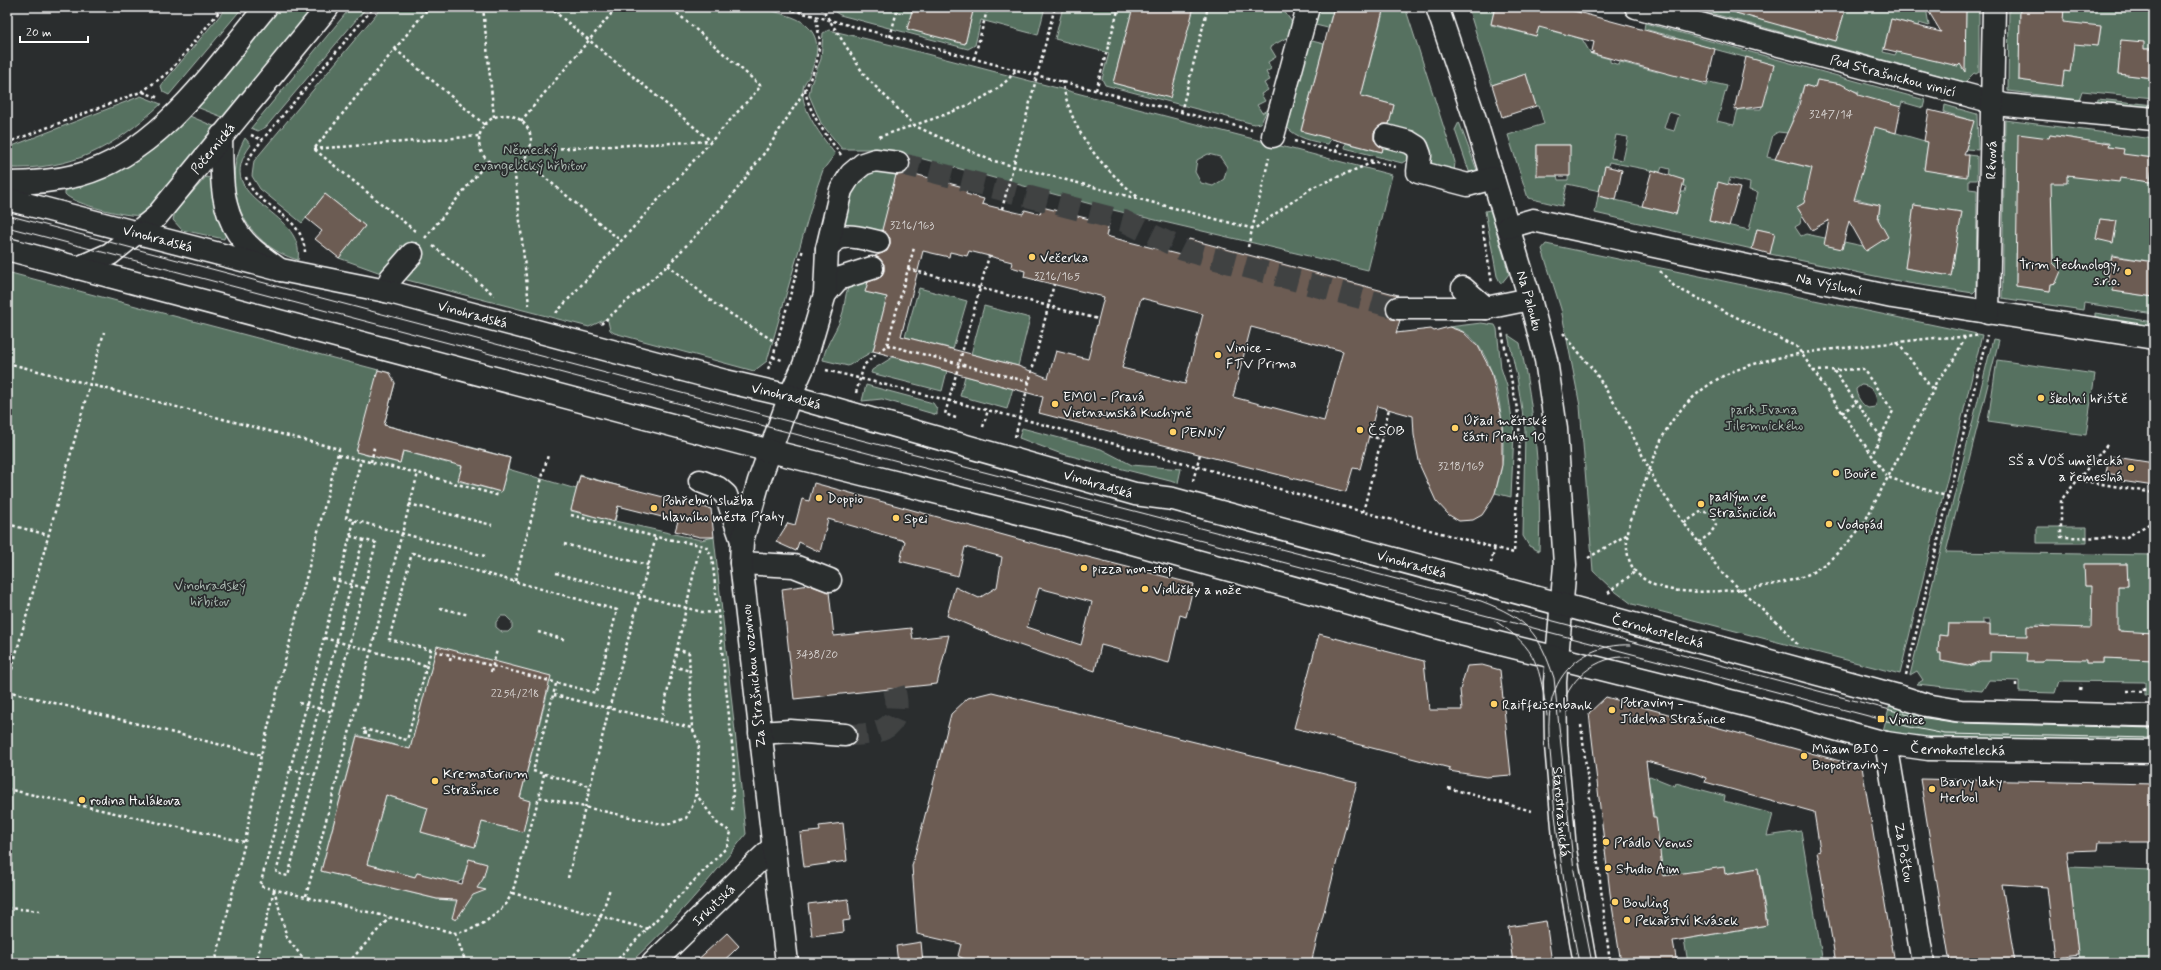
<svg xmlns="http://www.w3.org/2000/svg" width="2161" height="970" viewBox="0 0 2161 970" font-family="Mynerve,sans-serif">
<rect width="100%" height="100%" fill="#2a2d2e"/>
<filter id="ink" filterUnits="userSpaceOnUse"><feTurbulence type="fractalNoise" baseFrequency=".025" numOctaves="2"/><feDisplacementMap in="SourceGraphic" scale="8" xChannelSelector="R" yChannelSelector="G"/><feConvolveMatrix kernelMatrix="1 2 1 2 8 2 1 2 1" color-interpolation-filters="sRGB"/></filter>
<g filter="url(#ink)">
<path fill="#567160" stroke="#aab8b0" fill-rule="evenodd" d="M227,7H243L169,95L163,92L161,86L164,82Z
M277,7H318L225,118L194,106Z
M351,7H367L266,127L258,131L251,128Z
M382,7H764C776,14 796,15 806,25C823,40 817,59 808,78C806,81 803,85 803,89C800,109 823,138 835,154L823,170L817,187L767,361L754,371L614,333L610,330L608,321L606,319L589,327L403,279L420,261L401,245L399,255L381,273L339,258L365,226L325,194L302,223L260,189L252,176L254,161Z
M827,7H913L965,44L974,7H1045L1038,35L981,20L975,45L968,49L840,15Z
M1063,7H1133L1113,83L1136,89L1194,7H1289L1284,11L1296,28L1295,33L1270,47L1276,57L1268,62L1271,69L1266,72L1270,80L1264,83L1268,90L1261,94L1265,101L1257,105L1262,113L1267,110L1261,123L1254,124L1105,85L1102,79L1109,53L1055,39Z
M1313,7H1334L1328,28L1311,24Z
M1378,7H1405L1455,162L1454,172L1433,167L1430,158L1387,131L1394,105L1361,96L1384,9Z
M1468,7H1485L1494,10L1491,25L1536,36L1540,23L1552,31L1582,39L1591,54L1610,59V62L1619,65L1620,62L1658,72L1672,49L1675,37L1644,29L1645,23L1925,100L1923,108L1902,102L1893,132L1928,142L1924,169L1969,155L1977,156V180H1969V189L1977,190L1976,290L1973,293L1908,283L1770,254L1774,233L1757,229L1752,249L1595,213L1598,196L1676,214L1681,192H1685L1686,187L1669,177L1670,169L1662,167L1660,172L1609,162L1608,166H1605L1600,191L1567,184L1562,206L1528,198L1508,135L1544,124L1539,106H1536L1526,74L1492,85ZM1695,44L1774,65L1761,109H1738L1734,125L1717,121L1727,86L1709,82L1707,86L1703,85L1704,80L1686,75ZM1817,80L1841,84L1847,89L1859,92L1815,169L1767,157L1773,135L1778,132L1788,133L1804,85L1815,88ZM1669,112L1679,115L1674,131L1664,128ZM1616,135L1628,137L1623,160L1611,158ZM1537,145H1570L1568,180H1558L1557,175L1536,176ZM1730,178L1750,183L1749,190L1758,192L1749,230L1709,221L1718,183L1728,185ZM1853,198L1880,205L1876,244L1867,251L1863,246L1806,234L1801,236L1795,227L1800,224L1802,215L1799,210L1800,206L1804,203ZM1914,205L1961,212L1951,276L1905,268Z
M1688,7L1717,8L1769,22L1786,7L1781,26L1836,41L1846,7H1926L1929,26L1919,23L1918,26L1891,19L1883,52L1895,55L1897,51L1958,66L1965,60L1966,7H1979V72L1976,74L1974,73L1965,82Z
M2009,7H2020L2019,80L2062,86L2064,71H2070L2073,53L2054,39L2098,46L2101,27L2059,25L2064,7H2154V49H2144L2121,40L2118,74L2154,78V98L2082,91L2079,100L2008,91Z
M829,30L892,45L1392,175L1368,270L1113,210L901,153L872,149H842L821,123L809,95L811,84L821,59L823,33ZM1208,154L1220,157L1227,167L1224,179L1213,186L1201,183L1195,172L1197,160Z
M1308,40L1324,44L1301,130L1331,139L1328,144C1314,142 1295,138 1286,126Z
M141,96L161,104C113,148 74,170 7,168V148Z
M2098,99L2154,105V110L2097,105Z
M1945,105L1977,114L1978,150L1966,149L1973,121L1944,112Z
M185,114L218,128L142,215C130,218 72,204 65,194V189Z
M2005,120L2154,139V262L2112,255L2107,282L2114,283L2113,291L2154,297V314L2084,303L2083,310L2002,298ZM2050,135L2077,139V158L2067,159L2049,138ZM2103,142L2109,143L2108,147L2123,149L2119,182L2102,146ZM2139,156L2153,158L2150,182L2137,180ZM2100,219L2116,221L2113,242L2096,239ZM2016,253L2053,254L2052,265L2059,271L2056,280V283L2051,284L2050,291L2016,286Z
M1459,122L1478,173L1470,174L1455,130Z
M245,138L251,145C208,202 306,208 298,260C245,245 217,188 245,138Z
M1385,140L1405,146L1410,158L1402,163L1345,148L1346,143L1382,152Z
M880,169H898L880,239L844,228C847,202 852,179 880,169Z
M206,177L210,178L212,182L226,234L224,239L182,230L173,220L175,212Z
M1490,210L1509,274L1501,284L1497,276L1485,211Z
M1546,244L1982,335L1900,674L1632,604L1612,589L1593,571L1580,406L1561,309L1542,249ZM1861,385C1872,385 1880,397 1875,407L1868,408C1862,405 1856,396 1856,389Z
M7,272L390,373L365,420L357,452L369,456L378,423L384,424L395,383L384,425L510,458L508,469L576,489L580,475L623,487L615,521L701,540L714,537L746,834C710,880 673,923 630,963H7ZM385,425L453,443L447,463L403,451L400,463L377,458ZM467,446L510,458L501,492L458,481ZM580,476L623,487L614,521L571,511ZM501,616H506L512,622V628L508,632H502L496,627V622ZM435,657L549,687L520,798L530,802L523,831L482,822L474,846L421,832L428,808L386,795L367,864L415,877L417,873L423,874L422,878L454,885L463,879L469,859L486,864L467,896L456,901L437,899L321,871L357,735L410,749Z
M870,276L866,292L887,297L873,351L848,366L823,360C826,342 838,330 843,312C845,304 845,295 848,288C851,281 863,279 870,276Z
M919,288L967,301L953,349L905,337Z
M984,306L1030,318L1018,366L971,354Z
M2095,313L2154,322V329L2095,320Z
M1481,323L1495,325L1497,329L1501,368L1507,386L1514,432L1511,497L1495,493C1499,479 1503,465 1503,450C1504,415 1494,332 1449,327Z
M1508,335L1520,343C1534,407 1542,485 1539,551L1529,546L1523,536L1525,430L1517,377Z
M1993,339L1999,340L1946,552L2154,555V633H2147L2152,648V664H2154V695H2145V682L2059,681L2055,693L2019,692V681L1989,680L1982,691L1917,684L1923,680L1917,671L1910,675ZM2085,564H2127L2128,586H2085ZM1983,619H1990V644H1994V652H1990L1989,661H1974V665L1964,666L1941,661V653H1938L1939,635L1947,636L1948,624H1983ZM2036,625H2044L2043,662H2027V627H2036ZM2091,628L2123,631V659L2103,658V663H2086V642Z
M893,357L947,371L942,391L871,373L872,370Z
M1997,360L2095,374L2086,435L1988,421Z
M965,376L1013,388L1007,409L960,396Z
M866,385L933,403L937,409V415L882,399L862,401Z
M1022,428L1101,449L1132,465L1181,469L1178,483L1059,453L1019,438Z
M2037,527H2087V543H2037Z
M1890,704L2154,723V744L1926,740L1883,731Z
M1650,776L1675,786L1676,783L1725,796L1724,801L1773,814L1767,836L1801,831L1823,963H1688L1684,939L1763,926L1767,921L1759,872L1753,869L1664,884L1648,777Z
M2069,867L2154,870V963L2147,961V963H2079Z"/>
<path fill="#6c5c53" stroke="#fff" fill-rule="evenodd" d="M913,7H974L965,44L907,29Z
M1133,7H1194L1170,98L1113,83Z
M1334,7H1384L1361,96L1394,105L1389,124H1382L1374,132V140L1383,148L1382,152L1301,131Z
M1495,7H1559L1715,49L1707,84L1590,53L1594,52L1592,51L1594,42L1539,27L1536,36L1491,24Z
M1737,7H1846L1836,41L1736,13Z
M1926,7H1966L1965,72L1960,64L1958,66L1884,49L1891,19L1941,32Z
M2020,7H2064L2063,22L2101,26L2098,46L2074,44L2070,72L2064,71L2062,86L2019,80Z
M2121,40L2144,42V49H2154V78L2118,74Z
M1746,57L1774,65L1763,106L1734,110Z
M1526,74L1536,106L1502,117L1492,85Z
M1817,80L1841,84L1858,93V95L1901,107L1896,133L1875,127L1854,200L1880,205L1878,219L1888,237L1866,251L1849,221L1842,249L1824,245L1829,220L1812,230L1797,207L1804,203L1812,168L1775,159L1798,109L1804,85L1815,88Z
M1929,110L1974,121L1964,155H1969L1967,177L1924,170L1928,142L1924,141Z
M2018,134L2049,138L2050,135L2109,144L2108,147L2124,149L2123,154L2153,158L2150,182L2120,178L2119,182L2067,176V183H2051L2053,263L2061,271L2056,283L2051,284L2050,291L2016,286Z
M1537,145H1570V176H1537Z
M1605,166L1622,170L1616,200L1598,196Z
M1652,170L1684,180L1676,214L1642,206Z
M907,172L967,188L966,194L984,199L982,204L1002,209L1023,214L1025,210L1040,214L1042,207L1109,224L1106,236L1184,256L1189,239L1398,295L1387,301L1386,308L1387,314L1391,319L1400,320L1396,333L1431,329L1434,331L1449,327L1463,332L1478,346L1491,371L1502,421V465L1495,493L1490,503L1482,515L1473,520L1459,521L1449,515L1436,501L1420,466L1414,435L1413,416L1377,406L1360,469L1353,468L1346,492L1039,413L1043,397L873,351L887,297L865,292L868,282L881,277L884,271V264L875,256L887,251L890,245V238L882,230L896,175ZM923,251L949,257L950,252L967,256L969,251L989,256L1012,262L1011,267L1025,271L1024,277L1104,297L1088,359L1056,351L1048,378L1018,366L901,336ZM1141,298L1203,314L1185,384L1122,368ZM1251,327L1343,351L1324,421L1233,397Z
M1718,182L1740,188L1729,226L1709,221Z
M325,194L365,226L339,258L315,239L322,231L306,218Z
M1914,205L1962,212L1951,276L1905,268Z
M2100,219L2117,221L2113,243L2096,239Z
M1757,229L1775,233L1770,254L1752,249Z
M2112,256L2154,262V297L2113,291L2114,283L2107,282Z
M378,370L390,373L395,383L384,425L510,458L501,492L458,480L462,466L403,451L400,463L356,452Z
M2109,456L2154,463V486L2121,481L2122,476L2106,473Z
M580,476L711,509L714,537H700L675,531L678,521L618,506L614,522L571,510Z
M814,483L1029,542L1194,584L1186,617L1180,615L1169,663L1101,645L1095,671L1002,639L947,616L955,587L979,598L997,587L1002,557L965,547L958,576L900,561L905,541L828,519L820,552L799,542L796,551L776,542L788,523L795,525L802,499L809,501ZM1039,588L1092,602L1081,645L1027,627Z
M2084,564H2127L2128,586H2118V631L2154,633V660L2103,658V663H2086V660L2044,659L2043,662H2026L2027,653L1990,652V661H1981L1968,666L1941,661V653H1938L1939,635L1947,636L1948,624H1990V635L2027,636V626L2091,628L2092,586H2085Z
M809,585L829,592L834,636L911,628L913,639L949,635L937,684L794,699L782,589Z
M1319,634L1424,661L1429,710H1462L1460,690L1467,666L1482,665L1500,670L1511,775L1486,777L1449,771L1450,768L1294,728Z
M437,646L551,676L520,798L530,801L523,832L482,822L475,847L421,832L428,808L386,795L367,864L415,877L417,873L462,884L469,859L487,864L483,879L477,888L486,890L473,895L456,920L452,918L457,900L437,899L321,871L357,736L410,749Z
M992,692L1357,782L1311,963H973L958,956L961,944L917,934L912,866L951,714L968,698Z
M1606,697L1862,767L1895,963H1836L1817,851L1820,850L1814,812L1705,782L1706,778L1696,774L1646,761L1653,818H1656L1663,876L1724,867L1725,874L1758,868L1767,925L1673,941L1677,963H1621L1610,893L1589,713Z
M1920,779L2154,784V842H2099L2098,850L2067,851L2078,955L2055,958L2047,887L2002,884L2015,963H1950Z
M843,823L847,861L804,867L800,833L820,831L819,826Z
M848,899L850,920L843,921L844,932L812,936L808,904Z
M1546,921L1552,963H1513L1508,927Z
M727,933L739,946L732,953L721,963H694Z
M921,942L923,963H898L896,946Z"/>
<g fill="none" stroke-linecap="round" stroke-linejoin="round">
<path stroke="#3f4243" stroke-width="22" stroke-dasharray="22 11" stroke-linecap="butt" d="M898,163L1124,221L1183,250L1398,308
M845,735C880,735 905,730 894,688"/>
<defs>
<g id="minor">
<path id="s1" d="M1437,7L1474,116L1530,299L1546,360L1556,429L1565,565L1555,682L1556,745L1565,850L1585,963"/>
<path id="s2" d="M1636,7L2005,105L2154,119"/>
<path d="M221,136C222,168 219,205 238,233C248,248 265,259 280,270"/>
<path d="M1273,136L1308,7"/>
<path d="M1386,136L1409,142L1417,147L1420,155L1418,172L1468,185L1493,178"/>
<path d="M7,183C32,183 55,181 79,175C160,153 215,68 266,7"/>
<path id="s3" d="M1508,227L1533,220L1892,297L2154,338"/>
<path d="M827,249C839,229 860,238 878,242"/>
<path id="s4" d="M78,268L110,254L156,217L328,7"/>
<path d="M1463,288L1486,308"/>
<path d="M386,291L391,278L412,254"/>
<path d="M825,294L838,279L872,268"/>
<path d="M1398,308H1486L1530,299"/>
<path id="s5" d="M1988,313L1994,7"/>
<path d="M700,481L718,488L726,495L742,541"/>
<path d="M741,563L794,566L830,580"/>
<path d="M760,733L790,731L845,735"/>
<path id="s6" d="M1886,743L1923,963"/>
<path id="s7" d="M653,963L773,847"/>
<path d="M787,963L741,563L742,541L759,481L790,396L804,365L825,294L827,249L841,190L851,174L863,164L875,160L898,163"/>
</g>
<g id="major">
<path id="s8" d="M7,199L281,270L386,291L725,381L790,396L1135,494L1173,499L1895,695L1926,705L1961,711L2154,716"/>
<path id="s9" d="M7,249L770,451L1063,524L1461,634L1762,709L1886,743L1928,749L2154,752"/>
</g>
</defs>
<use href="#minor" stroke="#fff" stroke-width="25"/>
<use href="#major" stroke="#fff" stroke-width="25"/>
<path stroke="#fff" stroke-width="2.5" stroke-dasharray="3 3" stroke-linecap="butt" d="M483,7L494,117
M549,7L711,141
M781,7L1016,70
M821,7L865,76L915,126L990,160L1254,229L1313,187L1374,162
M890,37L898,7
M395,49L485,125
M974,59L988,7
M1062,81C1072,134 1099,164 1139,198
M805,90C810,116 826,134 841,155
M1096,90L1119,7
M143,92L159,98
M1181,112L1208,7
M479 141a26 26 0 1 1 52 0a26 26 0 1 1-52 0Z
M521,121L617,7
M251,135L262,140
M879,137C919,122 991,106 1016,70L1252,130
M1294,141L1396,167
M7,143L143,91L170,71L223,7
M314,149L479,136
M530,150L711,141
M1336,152L1339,142
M524,160L621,241
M246,166L249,158L262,140L374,7
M514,166L529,305
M246,177C255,209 302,211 305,252
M1002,209L1055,7
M1482,225L1492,283
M415,231L314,149L429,7
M425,238L488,161
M433,246L494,295
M1248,247L1269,158
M668,265L715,304L777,343
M908,269L914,248
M1660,271L1675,287L1797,347L1887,477L1949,497
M556,313L761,86L670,7
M601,324L668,265L728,201L768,148L805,90L816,66L820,41L816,18
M1563,333L1595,372L1626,422L1657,485L1684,523L1722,573L1780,625L1797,644
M1965,337L1953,361L1936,382L1933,391L1863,525C1847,544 1832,561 1811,573C1782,588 1691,598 1660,587C1652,585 1641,578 1635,571C1615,544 1637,505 1646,479C1654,459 1660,438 1672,421C1686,401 1708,383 1729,373C1774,354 1824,350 1872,345C1893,343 1914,340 1935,338C1950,337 1965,338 1980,335
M1898,343L1933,390
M887,345L1029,382
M773,357L782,360
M7,363L339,449L261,755L245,842L215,963
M768,369L773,357L803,249
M826,370L1019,418L1514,553L1520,440L1518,414L1501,327
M1813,371L1863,369L1893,411L1872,455
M1834,371L1881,437
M856,393L864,365L887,345L908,269L1098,319
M1842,413L1856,403
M956,418L945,414L989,256
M983,427L988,410
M1369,436L1381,439
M1015,437L1054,284
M2107,445L2061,500V537L2125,538L2154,521
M338,455L361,460
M371,462L374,449L371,448
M2078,480L2154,493
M1193,481L1200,454
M409,504L492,525
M1363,512L1389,409
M571,515L656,537L700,545L706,547L712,556L734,763L732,813
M354,521L260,886L455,933L470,930L485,922L497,913L507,903L514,887L539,797
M1684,523L1702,511L1712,514L1716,525L1710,534L1699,542
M7,524L48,535
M350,536L376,543L288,876L276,873L363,540
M564,544L648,565
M412,553L617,610L596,693L389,639Z
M485,556L346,518L361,460L418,473L500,496
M1588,558L1628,534
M1491,563L1495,547
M556,573L702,612L718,613
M332,579L364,588
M515,581L548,455
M1608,593L1636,571
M440,608L469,615
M538,632L566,640
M324,638L427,666
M676,649L689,653L692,728
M450,661L451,656
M673,666L690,671
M491,672L497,650
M1906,675L1987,335
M2016,683V689
M556,684L533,771L590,786
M7,687L104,332
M2080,690L2081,684
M7,691L261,755
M2127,691H2144V685
M299,703L332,712
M661,721L700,545
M1581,725L1610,963
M369,737V733L363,732L364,729L407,740L431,650
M290,769L315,775
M544,774L539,797L666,825L686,818L694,803L697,786L699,743L692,728L554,695
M1448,788L1532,811
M7,789L245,842
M568,878L609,709L656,537
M274,889L287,938L307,963
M512,893L648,929
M306,896L418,473
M7,908L41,911
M455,933L466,963
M256,963L274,890
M348,963L389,918
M565,963C592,940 600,922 610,888
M614,963L727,847L731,832L717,823L696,794"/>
<use href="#minor" stroke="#2a2d2e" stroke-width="22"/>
<use href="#major" stroke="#2a2d2e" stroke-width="22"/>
<path stroke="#fff" stroke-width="1" d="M7,215L780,419L1481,601C1526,618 1539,632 1554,678L1574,871L1592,963
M7,227L1910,727L1945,734L2154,738
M1508,609L1913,716L1953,722L2154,727
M1495,621C1539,649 1539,667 1547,715
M1561,713C1565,681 1597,654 1630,657
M1579,963C1566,896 1554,830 1551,762C1549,738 1546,712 1555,690C1567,659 1599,643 1631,645"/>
</g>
</g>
<g fill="#ffd166" stroke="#2a2d2e" stroke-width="1.5">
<circle cx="1032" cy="257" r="4"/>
<circle cx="2128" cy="272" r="4"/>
<circle cx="1218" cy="355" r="4"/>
<circle cx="2041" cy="398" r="4"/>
<circle cx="1055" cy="404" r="4"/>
<circle cx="1455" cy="428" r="4"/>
<circle cx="1360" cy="430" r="4"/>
<circle cx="1173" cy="432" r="4"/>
<circle cx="2131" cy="468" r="4"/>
<circle cx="1836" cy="473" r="4"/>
<circle cx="819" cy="498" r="4"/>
<circle cx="1701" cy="504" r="4"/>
<circle cx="654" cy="508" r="4"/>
<circle cx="896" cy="518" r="4"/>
<circle cx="1829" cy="524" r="4"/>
<circle cx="1084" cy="568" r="4"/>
<circle cx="1145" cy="589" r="4"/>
<circle cx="1494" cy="704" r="4"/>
<circle cx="1612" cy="710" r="4"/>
<rect x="1877" y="715" width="8" height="8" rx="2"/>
<circle cx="1804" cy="756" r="4"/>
<circle cx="435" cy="781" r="4"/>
<circle cx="1932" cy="789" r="4"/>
<circle cx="82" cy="800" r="4"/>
<circle cx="1606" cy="842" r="4"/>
<circle cx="1608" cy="868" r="4"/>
<circle cx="1615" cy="902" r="4"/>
<circle cx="1627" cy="920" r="4"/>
</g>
<g text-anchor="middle" stroke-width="3.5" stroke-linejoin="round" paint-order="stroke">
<g font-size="12" fill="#dad6d4">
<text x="1831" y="118">3247/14</text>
<text x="912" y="229">3216/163</text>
<text x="1057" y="280">3216/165</text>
<text x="1461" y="470">3218/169</text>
<text x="817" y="658">3438/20</text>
<text x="515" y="697">2254/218</text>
</g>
<g font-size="14" fill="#fff" stroke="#2a2d2e">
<text dy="5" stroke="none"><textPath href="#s2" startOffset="266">Pod Strašnickou vinicí</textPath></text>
<text dy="5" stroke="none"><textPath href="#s4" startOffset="183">Počernická</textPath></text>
<text dy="5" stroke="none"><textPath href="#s5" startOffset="153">Révová</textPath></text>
<text dy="5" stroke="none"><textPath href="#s8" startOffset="156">Vinohradská</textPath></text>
<text dy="5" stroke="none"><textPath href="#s3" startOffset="329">Na Výsluní</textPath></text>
<text dy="5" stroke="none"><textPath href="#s1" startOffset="308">Na Palouku</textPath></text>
<text dy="5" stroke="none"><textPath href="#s8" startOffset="480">Vinohradská</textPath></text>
<text dy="5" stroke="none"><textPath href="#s8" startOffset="804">Vinohradská</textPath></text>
<text dy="5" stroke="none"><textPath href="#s8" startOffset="1128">Vinohradská</textPath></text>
<text dy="5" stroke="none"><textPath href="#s8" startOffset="1452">Vinohradská</textPath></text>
<text dy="5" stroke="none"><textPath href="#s8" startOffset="1707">Černokostelecká</textPath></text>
<text transform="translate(753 676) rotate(-96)" y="5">Za Strašnickou vozovnou</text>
<text dy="5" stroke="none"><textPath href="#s9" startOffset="2015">Černokostelecká</textPath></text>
<text dy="5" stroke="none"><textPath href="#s1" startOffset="823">Starostrašnická</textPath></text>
<text dy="5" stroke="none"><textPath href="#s6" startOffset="111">Za Poštou</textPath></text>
<text dy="5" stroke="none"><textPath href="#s7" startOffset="84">Irkutská</textPath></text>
</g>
<g font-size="14" fill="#aab8b0" stroke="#2a2d2e">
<text x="530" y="154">Německý<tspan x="530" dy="16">evangelický hřbitov</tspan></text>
<text x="1764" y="414">park Ivana<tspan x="1764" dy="16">Jilemnického</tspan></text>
<text x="210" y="590">Vinohradský<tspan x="210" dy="16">hřbitov</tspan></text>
</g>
<g font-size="14" fill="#fff" stroke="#2a2d2e" text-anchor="start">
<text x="1040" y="262">Večerka</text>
<text x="2120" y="269" text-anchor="end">Trim Technology,<tspan x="2120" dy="16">s.r.o.</tspan></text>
<text x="1226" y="352">Vinice -<tspan x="1226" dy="16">FTV Prima</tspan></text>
<text x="1063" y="401">EMOI - Pravá<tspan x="1063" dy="16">Vietnamská Kuchyně</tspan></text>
<text x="2049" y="403">školní hřiště</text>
<text x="1463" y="425">Úřad městské<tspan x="1463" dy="16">části Praha 10</tspan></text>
<text x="1368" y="435">ČSOB</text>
<text x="1181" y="437">PENNY</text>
<text x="2123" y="465" text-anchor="end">SŠ a VOŠ umělecká<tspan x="2123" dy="16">a řemeslná</tspan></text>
<text x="1844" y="478">Bouře</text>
<text x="1709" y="501">padlým ve<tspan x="1709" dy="16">Strašnicích</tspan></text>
<text x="827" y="503">Doppio</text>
<text x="662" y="505">Pohřební služba<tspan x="662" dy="16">hlavního města Prahy</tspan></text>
<text x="904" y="523">Spei</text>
<text x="1837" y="529">Vodopád</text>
<text x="1092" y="573">pizza non-stop</text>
<text x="1153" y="594">Vidličky a nože</text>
<text x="1620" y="707">Potraviny -<tspan x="1620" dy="16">Jídelna Strašnice</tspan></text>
<text x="1502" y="709">Raiffeisenbank</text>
<text x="1889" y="724">Vinice</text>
<text x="1812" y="753">Mňam BIO -<tspan x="1812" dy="16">Biopotraviny</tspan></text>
<text x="443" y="778">Krematorium<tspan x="443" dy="16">Strašnice</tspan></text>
<text x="1940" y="786">Barvy laky<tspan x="1940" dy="16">Herbol</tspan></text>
<text x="90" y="805">rodina Hulákova</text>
<text x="1614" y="847">Prádlo Venus</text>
<text x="1616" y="873">Studio Aim</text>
<text x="1623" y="907">Bowling</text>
<text x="1635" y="925">Pekařství Kvásek</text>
</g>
</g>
<rect width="2161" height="970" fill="none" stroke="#2a2d2e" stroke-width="24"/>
<rect x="12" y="12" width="2137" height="946" fill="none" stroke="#fff" stroke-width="1.5" filter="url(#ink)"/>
<path d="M20 36v6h68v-6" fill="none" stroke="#ffffff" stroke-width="2"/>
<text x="26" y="36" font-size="12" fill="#ffffff" stroke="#2a2d2e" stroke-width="3" paint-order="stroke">20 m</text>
</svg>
